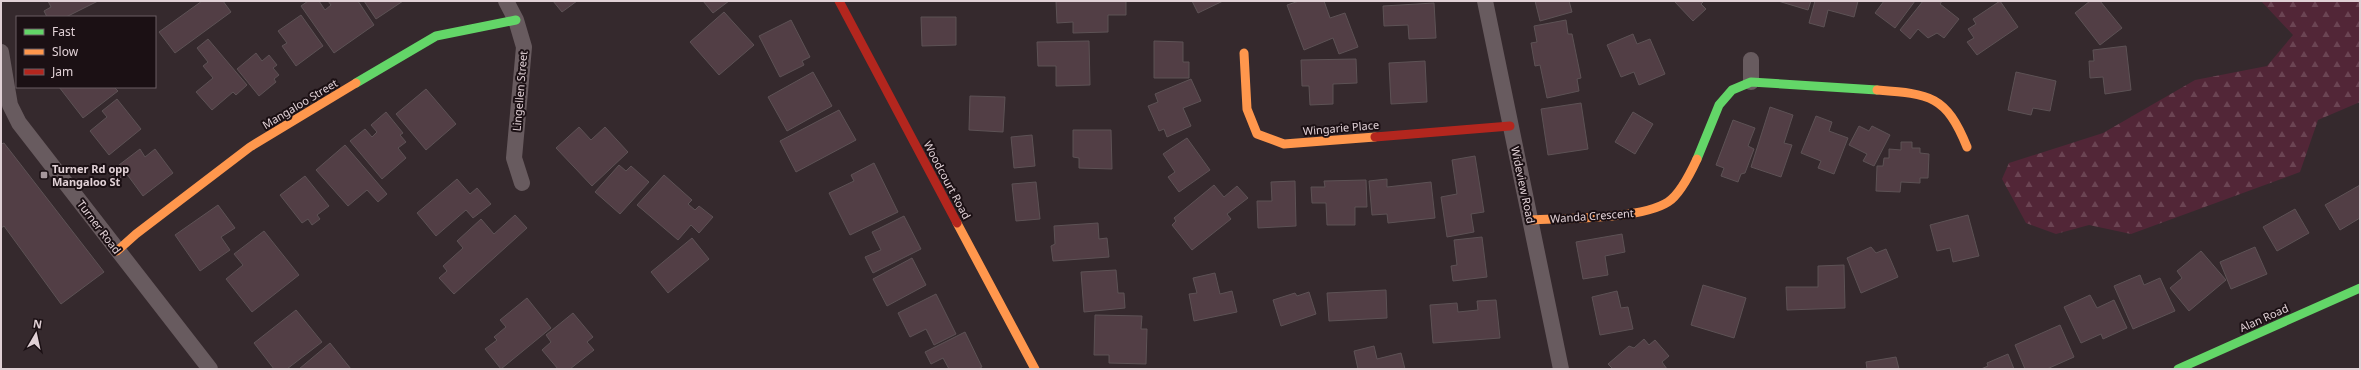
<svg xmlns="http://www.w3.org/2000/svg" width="2361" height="370" viewBox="0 0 2361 370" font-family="'Noto Sans',sans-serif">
<defs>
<pattern id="forest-firs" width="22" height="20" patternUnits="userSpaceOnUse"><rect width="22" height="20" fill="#522637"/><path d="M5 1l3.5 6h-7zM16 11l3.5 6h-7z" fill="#6b4453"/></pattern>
</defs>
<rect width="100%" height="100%" fill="#35292d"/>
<path fill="url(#forest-firs)" d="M2261,1H2360V102L2318,120L2300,172L2131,234L2089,225L2056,234L2026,223L2002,179L2009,163L2103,133L2195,80L2267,66L2293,35Z"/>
<path fill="#523e45" stroke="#5d5255" d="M48,1H98L66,17H47L44,11L51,7Z
M202,1H223L231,12L175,53L159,32Z
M308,1H319L325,10L331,5L328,1H358L374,25L334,53L301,6Z
M364,1H403L376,19Z
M553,1H577L562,12Z
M703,1H729L713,13Z
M1056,1H1126V15H1108V32L1073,33V22L1057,23Z
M1192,1H1223L1198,13Z
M1299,1H1324L1330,18L1345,13L1358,47L1339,54L1333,38L1304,50L1287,5Z
M1535,1H1569L1572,12L1540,21Z
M1674,1H1704L1701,4L1706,9L1693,21Z
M1778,1H1811L1808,10Z
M1815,1H1858L1854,17L1828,10L1824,27L1809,23Z
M1884,1H1915L1895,28L1875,13Z
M1923,1H1942L1940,4L1959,19L1944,38L1937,33L1928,38L1918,29L1910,39L1900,30Z
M2000,1L2018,27L1977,55L1967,42L1974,38L1968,29L1976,24L1973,19Z
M2090,1H2100L2122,28L2100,45L2075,13Z
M1434,3L1436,38L1409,39L1408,25L1384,26L1383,6Z
M724,12L754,45L719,75L690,42Z
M301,15L323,46L296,66L282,46L287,43L278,31Z
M921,17H956V45L922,46Z
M791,20L810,57L802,61L804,65L780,77L759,36Z
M1566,20L1568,34H1572L1581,78L1577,79L1579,91L1547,98L1540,65L1535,66L1531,43L1537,42L1534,26Z
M1633,34L1637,44L1650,39L1665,74L1639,85L1634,72L1621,77L1607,45Z
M208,39L247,85L236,95L233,92L212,110L196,92L213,78L203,66L208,62L197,48Z
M1089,41L1090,85L1056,86V66H1038L1037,42Z
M1154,41L1183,42V62H1189V78H1154Z
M2126,46L2131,90L2105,94L2103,77L2090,78L2089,61H2094L2093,50Z
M256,53L262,61L269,55L277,65L273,68L279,75L274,79L276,82L259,96L237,69Z
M1356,59L1357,83L1333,84V104L1310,105L1309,86H1302L1301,60Z
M1425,61L1427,102L1391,104L1389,63Z
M813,72L832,106L787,131L768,97Z
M2016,72L2056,81L2050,111L2033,108L2031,115L2008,110Z
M1191,79L1201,101L1183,108L1191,126L1167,137L1164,129L1159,131L1148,106L1158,102L1155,94Z
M59,87H114L118,91L83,118Z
M426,89L456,124L426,150L396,114Z
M970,96L1005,97L1003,132L969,130Z
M117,99L141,129L109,155L90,131L107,117L102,111Z
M1581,103L1588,149L1548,155L1541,109Z
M1770,107L1793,115L1784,143L1792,145L1781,177L1751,167Z
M839,110L856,140L796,172L780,141Z
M386,112L403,133L400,135L406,142L398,148L406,158L382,179L350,141L365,129L372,137L377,132L371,125Z
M1633,112L1653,124L1635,154L1615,142Z
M1816,116L1832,122L1829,131L1848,138L1834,174L1818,168L1821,161L1801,153Z
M1733,120L1755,128L1748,146L1754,149L1745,173L1741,174L1738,182L1721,176L1724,168L1716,165Z
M1859,126L1869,131L1872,126L1890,135L1874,166L1863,161L1867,154L1849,145Z
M579,127L591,140L605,127L628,152L592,186L556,148Z
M1073,130H1111L1112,169L1079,168V158L1073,157Z
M1032,135L1035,166L1014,168L1011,137Z
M1187,138L1210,170L1179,192L1168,177L1175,172L1163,154Z
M1901,142H1912V148H1920V153L1929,154L1928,178H1920V183L1901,182L1900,192L1876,191L1877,166H1883L1884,158H1889V149L1901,150Z
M4,143L104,272L61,304L4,226L1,228V144Z
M345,145L387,194L378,202L367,190L348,206L316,170Z
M140,149L145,157L155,149L173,173L143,196L126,173L114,183L110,177L122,168L119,165Z
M1475,156L1484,212L1471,214L1474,232L1447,237L1441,197L1457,194L1452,160Z
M874,163L898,212L850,235L829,193L854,181L851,175Z
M619,165L626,171L631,166L649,182L620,214L595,192Z
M664,175L692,200L688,204L695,210L699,206L713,217L699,233L691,225L678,240L637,205Z
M305,176L329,206L317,215L320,219L312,225L308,219L302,223L280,195Z
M457,179L470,194L477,188L491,204L473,218L466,210L436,236L417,213Z
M1387,179V187L1431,182L1435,218L1388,223L1387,214L1372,215L1369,181Z
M1366,180L1367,207H1355V225H1327L1326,203H1312L1311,187H1325L1324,181Z
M1295,181L1296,226L1258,228L1257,201H1272L1271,182Z
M1036,182L1040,219L1016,221L1012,184Z
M1214,185L1224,197L1237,186L1248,198L1227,214L1231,219L1192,250L1172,225L1176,221L1174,218Z
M2360,185V218L2340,230L2325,205Z
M218,205L235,228L221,237L230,250L200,271L175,235Z
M2295,209L2309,233L2277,251L2263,227Z
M515,215L527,228L454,294L439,278L447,271L443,266L463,248L457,241L481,219L494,234Z
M1968,215L1979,256L1953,262L1950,248L1937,251L1930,225Z
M904,216L921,249L873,273L865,257L881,250L872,232Z
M1098,223L1099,239L1107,238L1109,257L1053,261L1051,246L1055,244L1054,226Z
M264,231L299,275L252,312L226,279L243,265L234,254Z
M1622,234L1625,252L1605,256L1608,275L1583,279L1576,242Z
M1482,237L1487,277L1453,281L1451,266L1457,265L1454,240Z
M692,238L709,259L668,293L651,272Z
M1871,247L1876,253L1886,249L1898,277L1861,293L1847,258Z
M2255,247L2267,274L2231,289L2220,262Z
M2201,251L2226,280L2189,311L2170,288L2182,278L2177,271Z
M912,258L926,285L887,306L873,279Z
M1844,265L1845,308L1787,310L1786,287H1818V266Z
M1116,270L1118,293H1124L1125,308L1084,312L1081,272Z
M1215,273L1220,294L1232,291L1237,312L1194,321L1189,294L1197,293L1193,278Z
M2140,275L2144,285L2160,278L2175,311L2133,329L2114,286Z
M1703,285L1746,298L1734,338L1691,325Z
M1386,290L1387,318L1329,321L1327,293Z
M1617,291L1621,308L1628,307L1633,329L1600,335L1592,297Z
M1309,292L1316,314L1281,326L1273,300L1295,293L1297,296Z
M936,294L956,334L934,345L926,329L910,337L898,313Z
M2090,295L2097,308L2114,300L2127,328L2103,339L2101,334L2081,343L2064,307Z
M527,298L551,328L501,369L485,349L497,340L494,337L506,327L500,320Z
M1496,300L1500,338L1433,343L1430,305L1457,303L1458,312L1478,310L1477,301Z
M296,310L322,342L287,369H274L254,343Z
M573,313L593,337L587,342L594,350L570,369H558L542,350L551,342L546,335Z
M1095,315L1142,316L1141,329H1147L1146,364L1109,363V355H1094Z
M2060,325L2074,357L2047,369H2025L2015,345Z
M965,332L982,367L978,369H949L943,358L931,364L925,352Z
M1644,339L1649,345L1655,340L1669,356L1662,362L1667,369H1613L1608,364L1629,346L1634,348Z
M330,343L351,369H299Z
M1374,346L1377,359L1401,353L1405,369H1358L1354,351Z
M2008,354L2014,369H1981L1988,366L1987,363Z
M1896,357L1899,369H1867L1866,362Z"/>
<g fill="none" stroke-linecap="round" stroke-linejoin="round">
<path stroke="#685b5f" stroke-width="16" d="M506,1L516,20L524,47L514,158L522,183
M1485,1L1561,369
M1,52L10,105L19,123L210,369
M1751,60V82"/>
<path stroke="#63d668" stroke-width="9" d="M356,83L436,36L516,20
M1697,159L1719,105L1732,90L1751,82L1877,90
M2178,369L2360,288"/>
<path stroke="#ff974d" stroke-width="9" d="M1244,53L1247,109L1257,134L1284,144L1375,137
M1877,90C1930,94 1946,95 1967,147
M1531,220C1565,218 1640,220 1668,202C1679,195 1691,172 1697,159
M957,223L1035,369
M117,251L136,234L250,147L356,83"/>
<path stroke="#b3261e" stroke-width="9" d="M839,1L957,223
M1375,137L1510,126"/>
</g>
<rect fill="#a5969b" stroke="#1b1014" stroke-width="1.5" x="40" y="171" width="8" height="8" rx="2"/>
<g text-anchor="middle" stroke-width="4" stroke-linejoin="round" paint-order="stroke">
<g font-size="11" fill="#e1d1d6" stroke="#1b1014">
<text transform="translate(520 91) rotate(-85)" y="4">Lingellen Street</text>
<text transform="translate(300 104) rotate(-31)" y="4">Mangaloo Street</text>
<text transform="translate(1341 128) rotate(-5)" y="4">Wingarie Place</text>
<text transform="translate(947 180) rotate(62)" y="4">Woodcourt Road</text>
<text transform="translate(1523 185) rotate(78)" y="4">Wideview Road</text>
<text transform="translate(1592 216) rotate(-4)" y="4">Wanda Crescent</text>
<text transform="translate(99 227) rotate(53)" y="4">Turner Road</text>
<text transform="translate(2264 318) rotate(-24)" y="4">Alan Road</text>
</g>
<g font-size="11" font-weight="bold" fill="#e1d1d6" stroke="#1b1014" text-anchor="start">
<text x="52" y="173">Turner Rd opp<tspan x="52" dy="13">Mangaloo St</tspan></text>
</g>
</g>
<rect width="2361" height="370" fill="none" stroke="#e1d1d6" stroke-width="4"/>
<rect x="16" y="16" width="140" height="72" fill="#1b1014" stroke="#6a5d62"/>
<rect x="24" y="29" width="20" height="6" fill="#63d668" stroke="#6a5d62"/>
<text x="52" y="36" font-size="12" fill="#e1d1d6">Fast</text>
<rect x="24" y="49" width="20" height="6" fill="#ff974d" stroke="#6a5d62"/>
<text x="52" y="56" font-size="12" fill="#e1d1d6">Slow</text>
<rect x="24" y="69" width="20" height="6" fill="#b3261e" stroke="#6a5d62"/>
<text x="52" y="76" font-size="12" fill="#e1d1d6">Jam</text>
<g transform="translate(36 334) rotate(9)" stroke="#1b1014" stroke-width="3" paint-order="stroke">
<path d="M0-3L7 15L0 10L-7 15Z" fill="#e1d1d6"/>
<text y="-6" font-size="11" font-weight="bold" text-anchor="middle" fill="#e1d1d6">N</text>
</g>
</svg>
